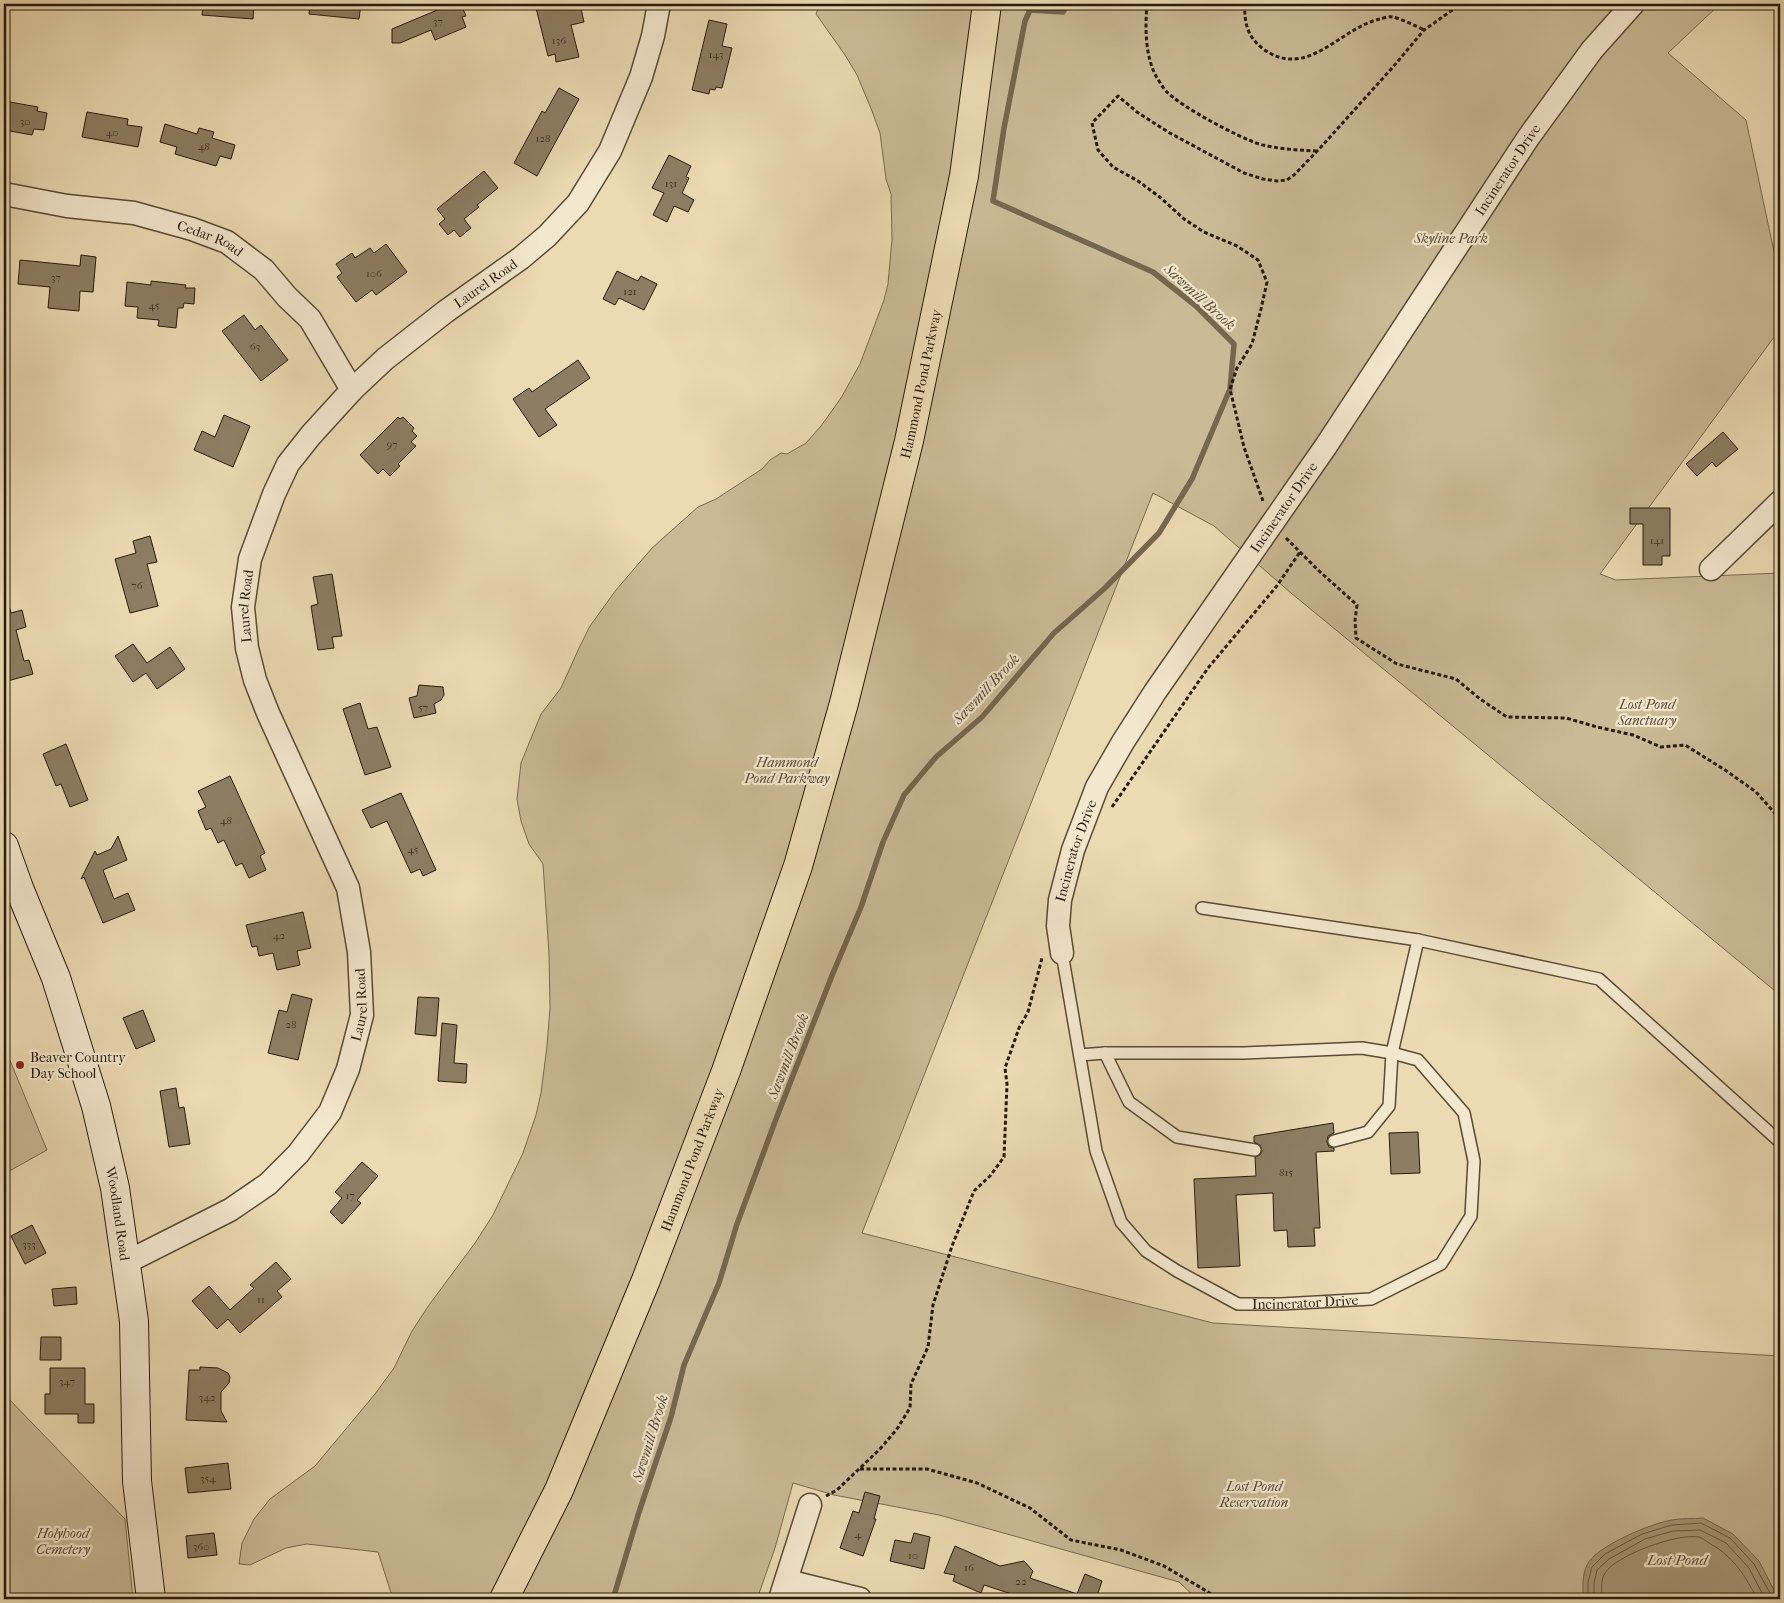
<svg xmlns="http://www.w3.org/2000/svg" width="1784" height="1603" viewBox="0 0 1784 1603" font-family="'IM FELL French Canon',serif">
<rect width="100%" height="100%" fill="#ecdab2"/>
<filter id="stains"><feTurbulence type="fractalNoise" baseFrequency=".004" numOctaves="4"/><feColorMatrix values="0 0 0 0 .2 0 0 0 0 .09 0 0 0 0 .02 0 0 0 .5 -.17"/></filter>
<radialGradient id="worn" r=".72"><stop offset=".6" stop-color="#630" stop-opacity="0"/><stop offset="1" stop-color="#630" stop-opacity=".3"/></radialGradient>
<path fill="#caba96" stroke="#786a52" d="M820,4H1720L1668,53L1746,120L1780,280V329L1600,574L1616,580L1780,573V995L1291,593L1214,526L1153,493L862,1233L1213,1323L1780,1356V1599H1197L1179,1582L939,1515L834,1495L793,1483L775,1548L757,1599H393L378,1552L307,1544L286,1548L250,1565L239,1564L242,1543L254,1519L270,1499L315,1466L375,1394L394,1368L412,1331L429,1305L475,1243L493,1215L523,1153L536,1115L541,1093L547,1046L550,1008L549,954L543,864L529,844L521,821L517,799L521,763L541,714L561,688L579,648L590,626L616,590L652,548L698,507L716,499L762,469L770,460L781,453L787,454L806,443L821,426L841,398L860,364L884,300L888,284L892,239L891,194L886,179L880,133L872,111L857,75L845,55L816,14Z
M4,1046L47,1150L4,1174Z
M4,1394L125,1519L133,1599H4Z"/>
<path fill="#a9997a" stroke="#75674f" d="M1703,1518L1733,1534L1759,1561L1776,1594V1599H1583C1583,1588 1582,1575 1587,1565C1596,1546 1652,1523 1672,1520C1682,1518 1693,1519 1703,1518Z"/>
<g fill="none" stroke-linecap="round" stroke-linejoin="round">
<path stroke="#685a44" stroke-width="1" d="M1588,1599V1582L1592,1567L1605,1554L1642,1534L1672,1525L1701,1523L1730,1538L1754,1564L1771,1595V1599
M1594,1599V1583L1597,1570L1609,1559L1645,1539L1673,1531L1700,1530L1726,1543L1749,1568L1765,1599
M1602,1599C1602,1591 1600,1580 1605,1573C1616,1555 1678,1533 1699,1537C1702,1538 1706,1541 1709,1543C1732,1555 1746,1576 1757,1599"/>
<path stroke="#75674f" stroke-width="5.5" d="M613,1599L639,1512L671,1417L684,1365L719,1283L737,1224L776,1119L833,973L861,907L883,842L904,795L936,757L982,717L1054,633L1105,588L1159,533L1192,479L1230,389L1234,344L1196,306L1153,272L993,201L1004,128L1025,21L1030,10L1063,12L1068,4"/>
</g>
<path fill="#8d7e63" stroke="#261b0e" d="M203,4H254L253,19L202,15Z
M310,4H361L359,19L309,14Z
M440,4H461L466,16L462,17L466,27L435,40L431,30L400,43H392V29L442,8Z
M535,4H580L584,22L571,25L579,57L556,62L555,54L548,56Z
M709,20L727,24L722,46L732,48L722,88L716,87L715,90L710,89L709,94L692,90Z
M559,88L579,99L537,176L514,163L542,111L545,113Z
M4,101L38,107L37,111L47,113L44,130L34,129L32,135L4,130Z
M87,112L128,119L127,125L142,127L138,147L82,137Z
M165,124L197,134L199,128L214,132L212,138L235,145L231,159L220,156L216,166L175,154L177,147L160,142Z
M669,155L691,166L686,177L689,178L682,193L694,200L688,212L674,206L667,222L653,215L664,193L652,188Z
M484,171L498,188L477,205L479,207L464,219L471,228L460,237L454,230L448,235L439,224L445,219L437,209Z
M386,244L407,272L376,295L372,290L356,302L337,277L342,273L336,264L352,253L355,258L370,248L374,253Z
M81,255L96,257L93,292L80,291L79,311L48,308L50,287L18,284L20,260L80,266Z
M617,271L638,281L641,276L657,284L644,310L619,298L615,305L603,299Z
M151,281L186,285L185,288H195L194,304L184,303L183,308H178L176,328L158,326L159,320L137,318L138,307L125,306L127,282L151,285Z
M244,315L255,330L261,325L288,360L261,381L222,331Z
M578,360L590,378L545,409L557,425L539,437L513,399L529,388L532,392Z
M224,415L250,426L233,467L194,450L202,431L215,437Z
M398,417L400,419L403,417L414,428L412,431L417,436L411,442L416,446L398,464L400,466L390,476L383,469L378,474L360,455Z
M1723,432L1738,449L1716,467L1712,462L1697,476L1686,464Z
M1630,508H1670V556H1662V565H1643V524H1630Z
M150,536L157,562L147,564L158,606L130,613L115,559L136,553L133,541Z
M332,574L342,636L332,637L334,648L318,650L311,606L318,604L313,577Z
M4,602H8L11,613L22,610L26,627L16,630L24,661L29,660L33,674L4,682Z
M133,644L147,663L170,647L185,669L157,689L146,673L133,682L115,656Z
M419,685L443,687L444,695L441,700L434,704L436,713L414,718L409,698L417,696Z
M360,703L368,729L377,727L391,767L365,775L343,709Z
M66,744L88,800L70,807L61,784L56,786L43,754Z
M230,776L265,853L260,856L266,870L249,878L242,863L236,866L224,840L218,843L211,828L206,830L198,811L206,807L198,791Z
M401,793L436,870L423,876L420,869L411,873L387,821L371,828L362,810Z
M118,836L127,860L103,870L114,899L128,893L135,910L103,923L84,877L81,879L95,851L97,855L111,849Z
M303,912L311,948L297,951L300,965L277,970L273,953L259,956L257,946L252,947L246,925Z
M292,994L312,999L298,1060L268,1053L279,1010L287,1012Z
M418,997L439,998L436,1036L415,1034Z
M143,1010L155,1041L136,1049L123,1018Z
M442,1023L457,1025L454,1063L467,1064L466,1083L438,1081Z
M176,1088L179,1108L184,1107L190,1144L169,1147L160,1091Z
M1333,1123L1334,1133L1328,1136L1327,1142L1329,1147L1334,1148V1151L1316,1152L1320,1228H1314L1315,1246L1288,1247L1287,1230L1274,1231L1273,1193L1236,1195L1240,1266L1198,1268L1194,1179L1256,1176L1255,1157L1260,1155L1262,1151L1260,1145L1254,1142V1136Z
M1418,1132L1420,1173L1391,1174L1389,1133Z
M362,1162L378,1176L357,1200L361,1203L342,1224L330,1212L342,1198L335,1192Z
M32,1225L46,1253L25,1264L11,1236Z
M276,1262L291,1279L277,1291L282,1297L240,1333L228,1319L217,1329L192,1301L209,1286L230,1310L254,1288L250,1285Z
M76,1287L77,1304L54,1306L52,1289Z
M41,1337H61V1360H40Z
M200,1367L218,1368L228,1373L230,1377L229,1383L221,1392V1411L227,1422L186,1420L189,1370H200Z
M50,1368H85V1404H94V1423H78V1414H45V1394H50Z
M228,1463L231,1489L188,1493L185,1468Z
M865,1492L880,1496L874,1519H876L863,1556L840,1548L853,1511L859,1513Z
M214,1533L217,1555L188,1558L186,1536Z
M914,1533L930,1537L924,1569L890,1561L895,1540L911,1543Z
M955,1546L1000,1566L1024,1561L1033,1571L1030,1578L1077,1594L1085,1574L1102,1581L1096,1599H1027L984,1585L981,1593L953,1581L955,1575L944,1573Z"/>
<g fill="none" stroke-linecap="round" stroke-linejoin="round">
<defs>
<g id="lane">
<path d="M1202,908L1418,940L1392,1053L1389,1106L1368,1132L1334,1141"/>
<path d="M1418,940L1599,979L1780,1142"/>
<path id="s1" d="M1062,953L1096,1151L1121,1222L1146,1251L1177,1271L1238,1304H1281L1371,1299L1441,1264L1471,1216L1474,1161L1464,1113L1418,1060L1392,1053L1362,1048L1244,1053H1105L1080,1055"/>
<path d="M1105,1053L1129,1102L1177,1137L1255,1150"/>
</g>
<g id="street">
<path id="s2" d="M4,194L67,206L134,213L192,229L227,242L264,270L287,297L310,319L352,390"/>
<path d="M1711,569L1780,502"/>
<path id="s3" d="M1062,953L1058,926L1060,900L1073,850L1097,787L1123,742L1155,692L1326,446L1528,138L1592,50L1633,4"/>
<path id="s4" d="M127,1262L230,1210L268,1184L298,1154L330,1112L348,1069L362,1015L359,952L348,888L268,713L255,680L247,648L243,607L250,559L274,494L288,464L311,435L352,390L385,359L445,312L521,258L547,236L578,203L610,151L641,77L653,36L659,4"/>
<path d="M787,1581L860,1599"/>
<path d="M780,1599L810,1505"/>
</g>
<g id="secondary">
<path id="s5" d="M4,846L19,888L56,978L96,1106L115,1188L134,1321L137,1481L151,1599"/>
</g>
<g id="primary">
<path id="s6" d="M504,1599L559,1490L646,1280L726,1071L798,866L844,703L909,441L964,176L987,4"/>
</g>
</defs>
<use href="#lane" stroke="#584b37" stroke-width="14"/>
<use href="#street" stroke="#584b37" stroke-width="25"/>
<use href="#secondary" stroke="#261b0e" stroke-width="30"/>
<use href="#primary" stroke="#261b0e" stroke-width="30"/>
<path stroke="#261b0e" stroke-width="3" stroke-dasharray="4 2.5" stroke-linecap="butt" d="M1147,4C1145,28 1145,57 1157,78C1160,82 1163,88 1166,91C1181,107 1238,137 1259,144C1277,149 1297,150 1316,151
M1245,4C1244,22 1247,36 1262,48C1307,82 1339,28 1380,19C1383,18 1389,16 1392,17C1400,18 1416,26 1424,30
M1263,501L1244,447L1230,389L1237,368L1252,344L1261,309L1267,282L1258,260L1237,246L1204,232L1184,219L1161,198L1138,181L1113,167L1098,150L1092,123L1118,96L1137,112L1168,132L1244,173L1263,179L1277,181L1287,180L1294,175L1321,147L1393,67L1424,30L1461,4
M1286,538L1318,570L1357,605L1355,620L1356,638L1397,664L1456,679L1480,699L1507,717L1566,718L1597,727L1633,735L1661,747L1685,745L1725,770L1756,792L1780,819
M1112,807L1208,668L1276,587L1300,552
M860,1469H927L977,1483L1030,1508L1071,1540L1121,1550L1164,1566L1220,1599
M826,1496L837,1490L880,1449L897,1429L910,1408L911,1384L928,1347L933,1305L952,1246L974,1191L990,1176L1004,1157L1007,1084L1005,1068L1019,1028L1028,1012L1042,958"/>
<use href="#lane" stroke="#f3e7cd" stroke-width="11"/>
<use href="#street" stroke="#f3e7cd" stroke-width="22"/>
<use href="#secondary" stroke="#f3e7cd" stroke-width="28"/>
<use href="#primary" stroke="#ecdab2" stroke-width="28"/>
</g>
<circle fill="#8f2418" stroke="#f3e7cd" stroke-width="2" cx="20" cy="1065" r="5"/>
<g text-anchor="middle" stroke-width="4.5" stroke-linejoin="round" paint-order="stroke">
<g font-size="11" fill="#403423">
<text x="438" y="25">37</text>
<text x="559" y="44">136</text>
<text x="716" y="58">143</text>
<text x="25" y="125">30</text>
<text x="112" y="136">40</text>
<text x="543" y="142">128</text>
<text x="204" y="150">48</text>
<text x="671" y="187">131</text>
<text x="374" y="277">106</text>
<text x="56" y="281">37</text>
<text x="630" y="295">121</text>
<text x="154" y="309">45</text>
<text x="255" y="350">63</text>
<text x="392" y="448">97</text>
<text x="1657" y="544">141</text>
<text x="137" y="589">76</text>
<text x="423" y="711">57</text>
<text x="226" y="824">48</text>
<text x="413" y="853">45</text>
<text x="279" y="939">42</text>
<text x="291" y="1028">28</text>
<text x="1286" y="1176">815</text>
<text x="350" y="1199">17</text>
<text x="29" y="1248">333</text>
<text x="261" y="1303">11</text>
<text x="67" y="1385">347</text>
<text x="207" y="1401">342</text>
<text x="208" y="1482">354</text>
<text x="858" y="1538">4</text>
<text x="201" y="1550">360</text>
<text x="913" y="1559">10</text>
<text x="969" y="1571">16</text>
<text x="1021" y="1585">22</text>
</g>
<g font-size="14" fill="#261b0e" stroke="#f3e7cd">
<text dy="5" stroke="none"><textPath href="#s3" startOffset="914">Incinerator Drive</textPath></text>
<text dy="5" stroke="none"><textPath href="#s2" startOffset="212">Cedar Road</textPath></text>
<text dy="5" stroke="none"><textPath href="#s4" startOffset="1209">Laurel Road</textPath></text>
<text dy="5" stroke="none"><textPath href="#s6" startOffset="1288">Hammond Pond Parkway</textPath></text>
<text dy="5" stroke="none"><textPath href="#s3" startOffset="509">Incinerator Drive</textPath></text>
<text dy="5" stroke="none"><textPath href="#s4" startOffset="790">Laurel Road</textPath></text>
<text dy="5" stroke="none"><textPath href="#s3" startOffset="105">Incinerator Drive</textPath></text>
<text dy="5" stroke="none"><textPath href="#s4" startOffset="369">Laurel Road</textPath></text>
<text dy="5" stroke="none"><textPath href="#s6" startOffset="478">Hammond Pond Parkway</textPath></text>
<text dy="5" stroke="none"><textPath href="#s5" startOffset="386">Woodland Road</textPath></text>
<text dy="5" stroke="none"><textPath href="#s1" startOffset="488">Incinerator Drive</textPath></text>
</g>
<g font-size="14" font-style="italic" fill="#574b37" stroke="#f3e7cd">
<text x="1451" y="243">Skyline Park</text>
<text x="1647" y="709">Lost Pond<tspan x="1647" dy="16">Sanctuary</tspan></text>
<text x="787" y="767">Hammond<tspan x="787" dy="16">Pond Parkway</tspan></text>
<text x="1254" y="1491">Lost Pond<tspan x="1254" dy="16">Reservation</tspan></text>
<text x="63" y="1538">Holyhood<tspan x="63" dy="16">Cemetery</tspan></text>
</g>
<g font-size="14" fill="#261b0e" stroke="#f3e7cd" text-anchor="start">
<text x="30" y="1062">Beaver Country<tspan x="30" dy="16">Day School</tspan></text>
</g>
<g font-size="15" font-style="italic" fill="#5a4d39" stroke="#f3e7cd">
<text transform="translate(1200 297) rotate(42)" y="5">Sawmill Brook</text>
<text transform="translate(986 689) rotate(-47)" y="5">Sawmill Brook</text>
<text transform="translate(788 1056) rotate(-69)" y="5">Sawmill Brook</text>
<text transform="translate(650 1438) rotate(-73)" y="5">Sawmill Brook</text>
<text x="1677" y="1565">Lost Pond</text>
</g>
</g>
<rect width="1784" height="1603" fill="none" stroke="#ecdab2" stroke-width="20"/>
<rect x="5" y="5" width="1774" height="1593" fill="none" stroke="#261b0e" stroke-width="2.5"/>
<rect x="10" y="10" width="1764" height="1583" fill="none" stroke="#261b0e"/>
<rect width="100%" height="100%" filter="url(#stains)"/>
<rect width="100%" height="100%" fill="url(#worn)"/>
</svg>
